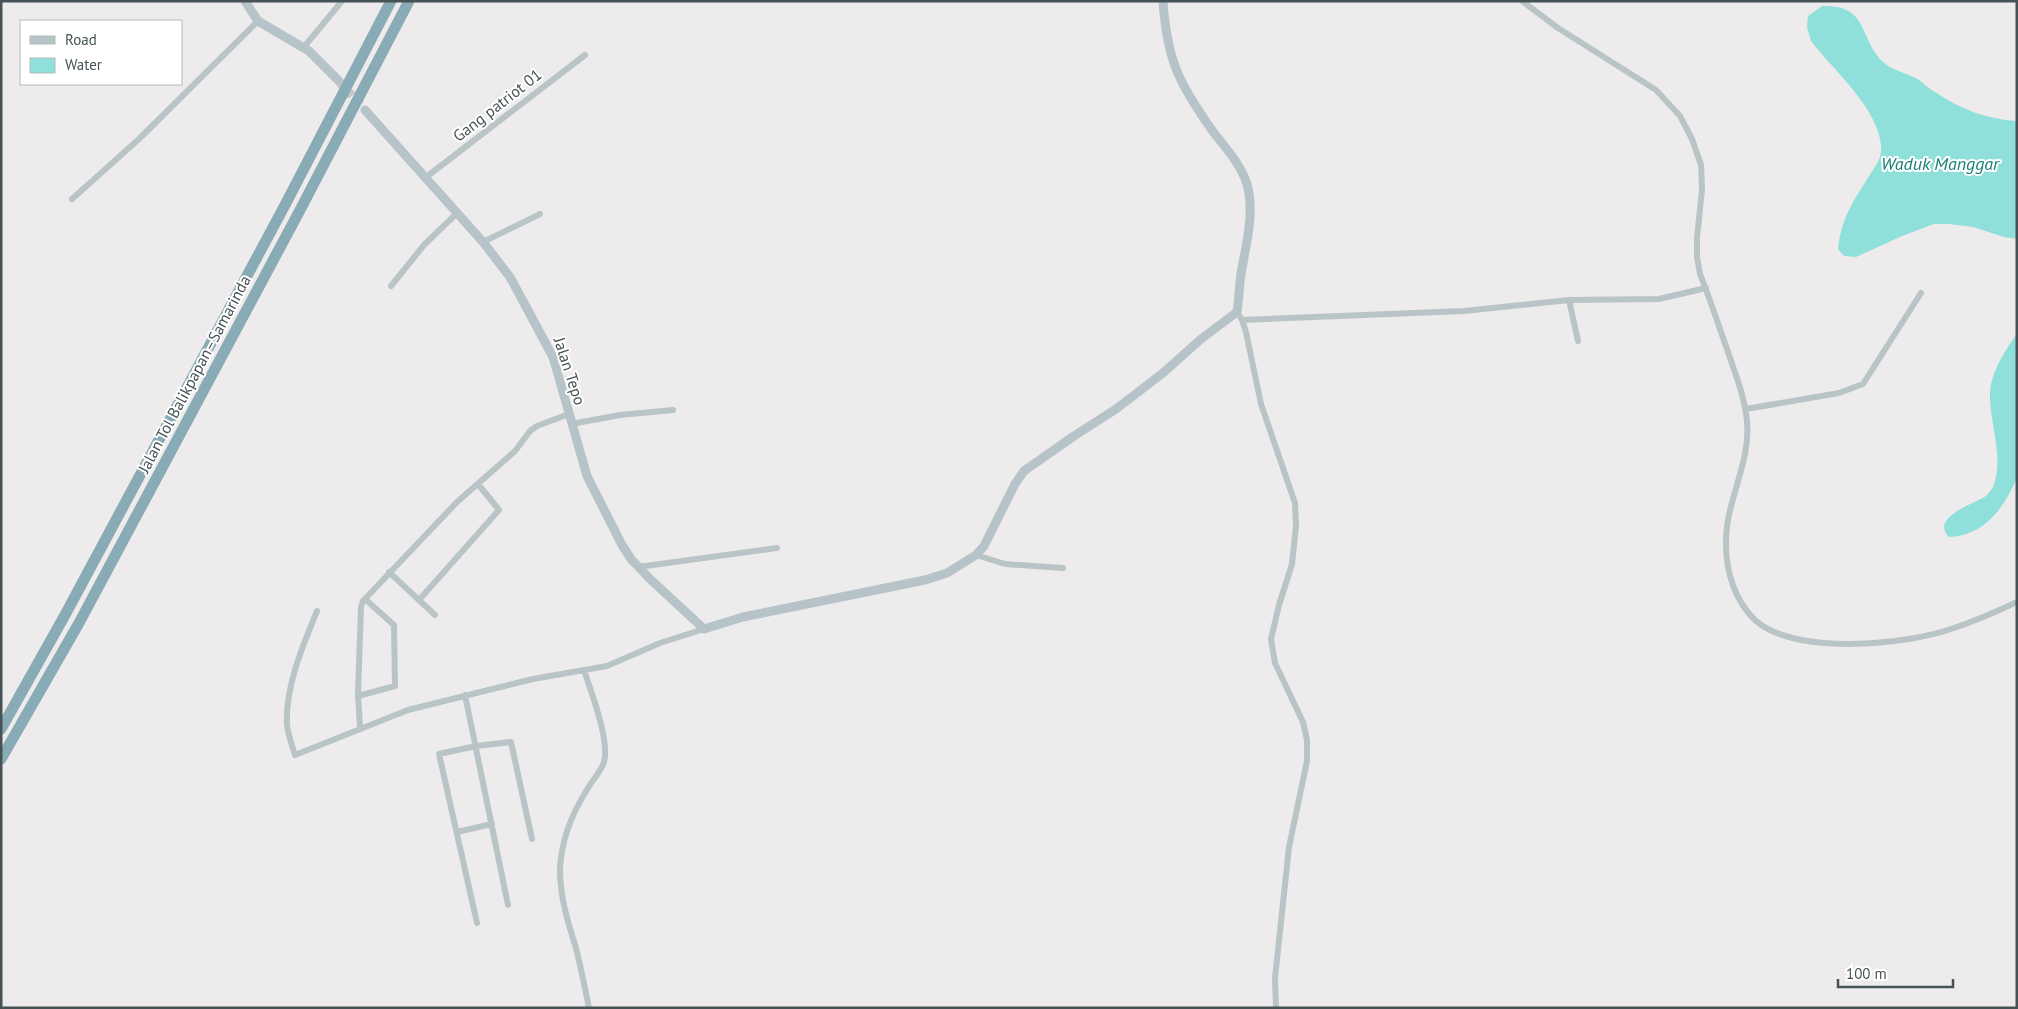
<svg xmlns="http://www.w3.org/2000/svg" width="2018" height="1009" viewBox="0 0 2018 1009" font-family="'PT Sans',sans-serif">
<rect width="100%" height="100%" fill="#eeebec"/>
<path fill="#8fe0da" d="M1822,6C1869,5 1858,36 1882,61C1892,71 1908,73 1919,80C1925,84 1929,89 1935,92C1960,109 1986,119 2017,121V239L2004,237L1973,227L1949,224H1934L1902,236L1856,257L1844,256L1838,249C1842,216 1854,200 1871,173C1875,167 1880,160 1881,152C1884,113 1833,70 1811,41L1807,27L1808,16Z
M2017,333V478C2004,508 1984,536 1949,537C1929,517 1976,503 1986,496C1988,494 1991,490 1993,487C2004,458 1991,428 1990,399C1989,374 2004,353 2017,333Z"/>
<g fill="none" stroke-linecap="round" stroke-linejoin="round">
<path stroke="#c4c5c6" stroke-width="9" stroke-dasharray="9 4.5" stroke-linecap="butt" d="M337,79L360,105"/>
<path stroke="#b8c4c6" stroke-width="6" d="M1522,1L1558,28L1656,90L1680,116L1692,139L1701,165L1702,189L1697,238V257L1700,274C1710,299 1718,324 1727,349C1735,373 1745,397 1747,422C1751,463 1725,502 1726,544C1726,572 1735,601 1755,620C1795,656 1907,645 1954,628C1975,621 1996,612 2017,602
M304,47L342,1
M425,178L585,55
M72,199L139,139L258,21
M483,242L540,214
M391,286L424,245L456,214
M1569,300L1578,341
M1237,312L1242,320L1246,332L1261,404L1295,503L1296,526L1292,564L1279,605L1271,639L1275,663L1303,722L1307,740V761L1289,847L1275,978L1276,1008
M1242,320L1464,311L1569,300L1659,299L1706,288
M1746,409L1839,393L1863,384L1921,293
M571,424L620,415L673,410
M976,555L1005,564L1063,568
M638,567L777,548
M389,572L435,615
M419,600L499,510L478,484
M317,611C303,645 285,687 287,725C288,735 292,745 295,755L408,710L533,679L607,666L660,643L704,629
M584,670C591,692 610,740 604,762C601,772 593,779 588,788C572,813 561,840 560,870C560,897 568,923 576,948C581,968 585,988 589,1008
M465,695L508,905
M358,696L395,686L394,625L365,599
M360,728L358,694L361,607L363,601L457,502L515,451L530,431L537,426L569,414
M457,832L492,824
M477,923L439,754L476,746L511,742L532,839"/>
<path stroke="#b6c4c9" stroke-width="9" d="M245,1L258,21L309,51L337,79
M365,110L483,242L510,277L553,357L587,476L622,545L631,559L650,579L704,629L743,617L925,580L947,573L976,555L984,546L1015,484L1024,471L1074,436L1116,409L1163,373L1201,339L1237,312C1239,299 1239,287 1241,274C1246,244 1255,214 1247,184C1241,165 1226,148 1214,133C1180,85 1167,62 1163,1"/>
<path stroke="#88abb5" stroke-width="11" d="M1,729L65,615L285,205L391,1
M1,759L79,623L299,212L409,1"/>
</g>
<g text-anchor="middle" stroke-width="4" stroke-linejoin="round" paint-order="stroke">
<g font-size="16" fill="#465356" stroke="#fff">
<text transform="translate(497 105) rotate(-38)" y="6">Gang patriot 01</text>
<text transform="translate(570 371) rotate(72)" y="6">Jalan Tepo</text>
<text transform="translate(194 374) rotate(-62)" y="6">Jalan Tol Balikpapan–Samarinda</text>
</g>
<g font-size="18" font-style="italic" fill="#1a8078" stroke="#fff">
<text x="1940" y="170">Waduk Manggar</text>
</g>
</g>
<rect width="2018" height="1009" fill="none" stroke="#465356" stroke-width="5"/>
<rect x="20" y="20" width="162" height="65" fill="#ffffff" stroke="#b5babb"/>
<rect x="30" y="36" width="25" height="8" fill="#b6c4c9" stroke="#b5babb"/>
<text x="65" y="45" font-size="15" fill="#465356">Road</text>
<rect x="30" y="58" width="25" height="15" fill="#8fe0da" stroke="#b5babb"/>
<text x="65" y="70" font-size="15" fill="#465356">Water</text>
<path d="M1838 979v8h115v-8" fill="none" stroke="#465356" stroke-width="2.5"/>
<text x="1846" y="979" font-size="15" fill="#465356" stroke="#ffffff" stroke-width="4" paint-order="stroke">100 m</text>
</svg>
